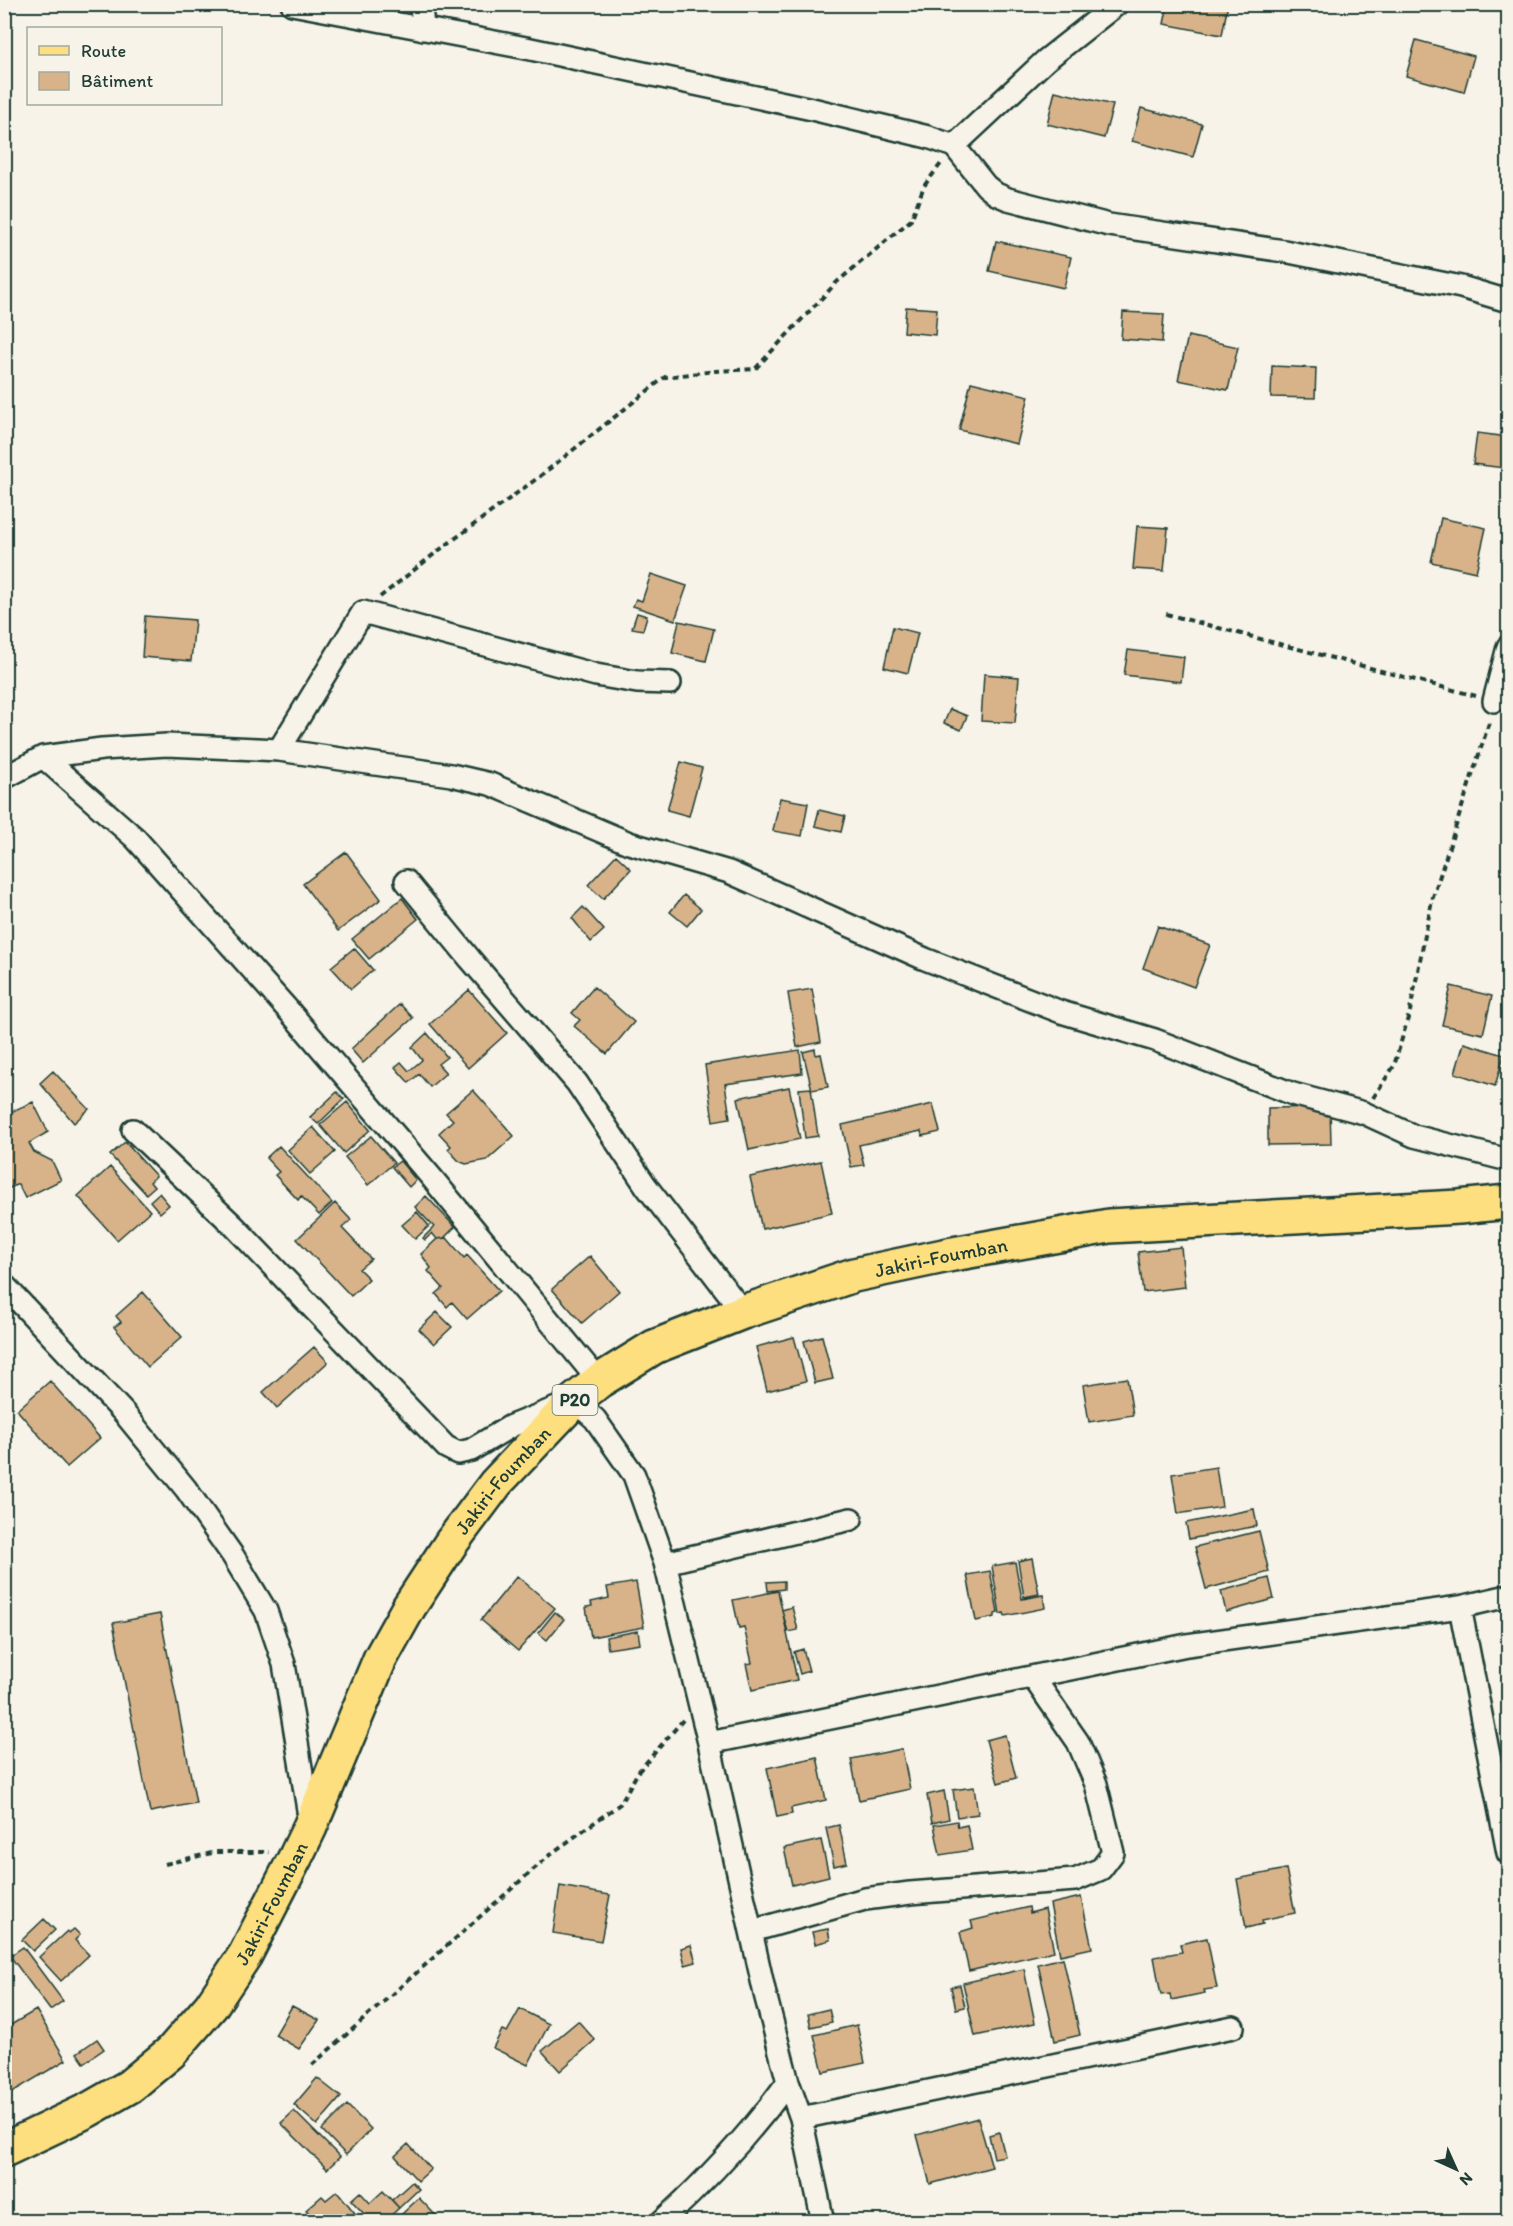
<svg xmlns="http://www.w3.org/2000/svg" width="1513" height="2226" viewBox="0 0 1513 2226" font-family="Itim,sans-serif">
<rect width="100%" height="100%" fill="#f7f3e8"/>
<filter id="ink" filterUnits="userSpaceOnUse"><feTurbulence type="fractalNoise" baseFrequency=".0167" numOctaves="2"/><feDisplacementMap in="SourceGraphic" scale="12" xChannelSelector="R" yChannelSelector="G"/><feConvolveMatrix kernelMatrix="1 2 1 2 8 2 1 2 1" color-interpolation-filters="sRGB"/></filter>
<g filter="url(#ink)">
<path fill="#d8b38a" stroke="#1f3d34" stroke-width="1.5" d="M1168,4H1228L1222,35L1164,24Z
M1416,40L1474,56L1464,92L1406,76Z
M1055,91L1113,105L1104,138L1047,124Z
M1141,108L1202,124L1193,157L1132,141Z
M996,241L1071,257L1064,288L989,271Z
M906,307L937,309L935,335L904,332Z
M1123,312L1164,314L1162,342L1121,339Z
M1188,336L1238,347L1228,390L1178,380Z
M1272,366L1316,368L1315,398L1271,397Z
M971,382L1029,396L1017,444L959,430Z
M1477,433L1508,437L1504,468L1473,464Z
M1441,518L1486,528L1476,572L1431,562Z
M1137,526L1168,528L1164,571L1133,569Z
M651,574L687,586L675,620L633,606L636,599L642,601Z
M637,613L647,616L643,630L632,628Z
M145,616L195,620L191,661L142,657Z
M679,621L714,629L706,661L672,653Z
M893,627L918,633L908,673L884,667Z
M1128,650L1184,657L1181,682L1124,675Z
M984,674L1019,677L1015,723L981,721Z
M950,709L967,716L961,730L944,723Z
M681,762L702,768L689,816L667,810Z
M780,798L808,803L802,836L773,831Z
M819,810L845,816L841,832L815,826Z
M346,852L381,899L338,931L303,884Z
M616,855L631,869L603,899L588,885Z
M684,895L701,909L687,926L670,912Z
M402,898L418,919L369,959L352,939Z
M583,907L604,930L591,942L572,918Z
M1158,926L1210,945L1194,987L1143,968Z
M354,948L373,970L351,989L331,967Z
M1451,986L1492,996L1483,1034L1442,1025Z
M594,987L634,1022L607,1054L574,1026L580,1020L572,1013Z
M812,989L821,1042L797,1047L788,993Z
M469,990L507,1033L468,1068L430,1024Z
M400,1004L413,1018L363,1063L351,1049Z
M427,1033L447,1057L438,1064L446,1073L430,1087L419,1074L409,1083L395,1067L401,1062L409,1071L422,1060L412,1047Z
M1464,1043L1504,1055L1495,1086L1455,1073Z
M815,1049L816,1055L821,1054L828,1087L812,1090L803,1052Z
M800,1050L802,1073L725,1084L730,1118L713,1121L705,1065Z
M53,1071L89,1109L74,1123L40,1083Z
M789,1087L800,1139L749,1150L738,1098Z
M811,1088L818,1136L805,1138L799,1089Z
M473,1090L514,1136L487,1160L466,1164L459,1161L448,1149L451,1146L439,1133L453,1120L446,1113Z
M337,1092L344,1099L318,1124L310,1117Z
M33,1102L48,1132L29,1143L34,1152L52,1161L61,1180L25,1198L18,1184L10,1188L4,1186V1112L6,1114Z
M347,1102L370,1130L344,1153L320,1125Z
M933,1104L940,1132L922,1136L921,1131L859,1145L864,1165L851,1167L842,1125Z
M1330,1107L1331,1144L1268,1145V1108Z
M313,1127L335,1152L310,1174L288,1150Z
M371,1136L394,1163L368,1185L345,1157Z
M125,1142L156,1176L150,1182L154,1187L146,1194L110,1155Z
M279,1146L332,1203L319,1215L301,1196L298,1200L275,1175L279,1172L266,1158Z
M400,1161L416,1180L409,1187L392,1167Z
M821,1161L832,1213L762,1229L750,1177Z
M110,1167L150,1211L117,1240L78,1196Z
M159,1193L169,1205L160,1213L150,1201Z
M426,1196L455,1227L444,1238L437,1239L432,1233L425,1240L423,1238L434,1227L415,1207Z
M335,1203L351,1220L342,1228L371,1259L359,1269L369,1279L351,1296L297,1239Z
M417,1212L429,1226L415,1239L402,1225Z
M447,1238L464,1258L467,1255L499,1291L467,1319L452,1302L447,1307L436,1294L443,1288L428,1271L431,1268L421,1254L437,1239Z
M1181,1247L1185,1287L1143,1292L1138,1252Z
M590,1256L619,1291L582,1323L552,1289Z
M143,1292L182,1337L148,1367L114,1327L121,1322L116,1316Z
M437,1312L452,1327L434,1344L419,1329Z
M822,1336L833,1379L815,1383L804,1341Z
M794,1337L806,1381L767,1391L756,1347Z
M314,1347L328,1362L277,1408L263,1392Z
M1127,1378L1133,1415L1089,1422L1083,1385Z
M50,1381L100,1438L67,1467L17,1410Z
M1216,1467L1222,1507L1178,1514L1172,1474Z
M1254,1509L1257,1526L1189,1539L1186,1523Z
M1259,1531L1269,1572L1206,1589L1195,1547Z
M1032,1558L1039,1594L1024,1597L1018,1561Z
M1015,1562L1022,1599L1043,1595L1045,1608L1005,1616L1004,1613L1000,1614L992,1566Z
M990,1571L998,1613L995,1614V1617L976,1621L967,1575Z
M517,1576L555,1608L518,1651L481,1620Z
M1269,1578L1274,1599L1226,1612L1221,1591Z
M784,1581V1589L768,1591L767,1582Z
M636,1582L644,1627L591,1637L586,1607L592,1606L591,1602L609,1598L607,1587Z
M778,1591L797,1680L752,1690L746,1664L752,1663L744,1627L739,1628L733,1600Z
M792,1607L798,1630L788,1632L782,1610Z
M555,1612L564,1619L547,1640L538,1633Z
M160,1614L196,1803L150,1812L113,1623Z
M638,1631L640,1644L608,1649L606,1637Z
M803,1649L809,1671L800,1674L794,1652Z
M1005,1735L1016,1778L998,1783L986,1740Z
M902,1749L910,1789L859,1800L851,1759Z
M817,1757L826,1800L791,1808L792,1814L777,1817L767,1768Z
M974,1787L978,1814L957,1817L953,1790Z
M944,1791L949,1819L932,1823L927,1795Z
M957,1821L958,1827L967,1825L972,1850L940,1855L934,1825Z
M839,1825L847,1863L834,1866L826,1828Z
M821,1840L829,1876L792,1885L784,1848Z
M1286,1869L1295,1913L1262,1920L1263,1924L1246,1928L1237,1879Z
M560,1886L610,1895L601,1941L553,1933Z
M1081,1897L1092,1948L1060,1955L1050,1904Z
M1029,1907L1030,1913L1045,1909L1054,1951L969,1971L960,1932L973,1928L971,1921Z
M44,1919L55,1930L33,1951L22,1940Z
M74,1929L80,1935L75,1940L89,1955L61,1981L39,1957L67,1931L69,1933Z
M828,1929L830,1940L815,1944L812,1932Z
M1207,1938L1217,1988L1204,1990L1205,1993L1171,2000L1170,1994L1161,1995L1154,1957L1182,1952L1180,1944Z
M691,1945L696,1962L685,1965L681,1948Z
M23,1947L63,2001L50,2010L10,1956Z
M1063,1958L1080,2035L1055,2041L1038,1964Z
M1024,1969L1035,2023L975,2036L963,1983Z
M960,1985L965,2007L956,2009L951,1987Z
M292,2006L319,2020L299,2049L275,2035Z
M520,2009L549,2024L528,2065L493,2048L502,2030L507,2032Z
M829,2009L832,2022L811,2027L808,2014Z
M36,2010L66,2060L4,2097V2029Z
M578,2021L595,2040L560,2071L542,2051Z
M857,2025L865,2063L823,2072L814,2035Z
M97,2039L104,2049L84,2063L77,2053Z
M317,2078L341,2097L317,2125L294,2105Z
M347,2105L371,2129L346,2155L322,2130Z
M294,2111L340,2157L327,2169L281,2123Z
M978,2118L992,2167L930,2184L917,2135Z
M999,2132L1005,2156L994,2158L989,2135Z
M408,2144L431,2169L418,2181L395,2156Z
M412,2182L419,2189L399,2208L392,2200Z
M337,2191L358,2217L352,2222H302L310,2214L306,2210L322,2196L326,2200Z
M383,2191L399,2208L384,2222H366L369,2219L351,2200L360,2192L370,2203Z
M419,2198L442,2222H395L403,2213Z"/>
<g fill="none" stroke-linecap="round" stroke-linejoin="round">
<defs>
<path id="minor" d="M292,4L526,48L812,109L928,137L954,146L986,186L996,194L1008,199L1109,225L1284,251L1461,287L1508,301
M421,4L423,29
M954,146L1046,60L1117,4
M1494,701L1508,647
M279,750L363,612L596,675L637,682L670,683
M43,757L135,838L290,1012L432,1178L599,1381
M4,778L43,757L102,749L167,745L279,750L451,775L490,784L629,843L729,872L925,959L1061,1012L1155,1040L1293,1094L1364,1113L1414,1136L1508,1160
M406,881L470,959L577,1083L646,1186L743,1312
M133,1130L234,1226L446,1447L458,1453L471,1450L511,1426L574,1401L595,1419L634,1475L665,1563L709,1743L765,1994L788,2082L801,2118L823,2222
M4,1285L124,1413L186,1489L233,1556L266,1611L284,1664L310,1822
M665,1563L851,1519
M1460,1607L1508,1853
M709,1743L1187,1645L1460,1607L1508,1596
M752,1931L865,1899L910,1893L1075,1880L1101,1869L1113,1853L1096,1784L1078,1742L1033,1677
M801,2118L1233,2027
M661,2222C708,2179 751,2133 788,2082"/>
<g id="primary">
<path id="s1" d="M4,2150L88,2110L130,2086L171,2052L211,2006L245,1955L296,1856L310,1827L380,1659L409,1607L451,1543L496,1483L574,1401L599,1381L654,1347L743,1312L854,1275L953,1254L1109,1226L1459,1207L1508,1202"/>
</g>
</defs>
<use href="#minor" stroke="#1f3d34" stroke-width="26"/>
<use href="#primary" stroke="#1f3d34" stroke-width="38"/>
<path stroke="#1f3d34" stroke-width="4" stroke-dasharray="6 4.5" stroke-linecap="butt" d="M380,597L438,551L539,477L665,377L715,371L755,369L837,282L911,220L924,186L943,161
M1166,614L1476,696
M1373,1098L1394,1066L1410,1011L1432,900L1490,720
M165,1864L216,1852H269
M312,2065L552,1853L620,1804L638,1772L683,1720"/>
<use href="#minor" stroke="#f7f3e8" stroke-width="21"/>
<use href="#primary" stroke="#fedf80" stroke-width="33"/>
</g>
</g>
<g text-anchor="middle" stroke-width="4.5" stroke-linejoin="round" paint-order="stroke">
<rect fill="#f7f3e8" stroke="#60746a" stroke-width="1.5" x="552.5" y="1385" width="45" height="30" rx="4.5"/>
<g font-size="18" font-weight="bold" fill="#1f3d34">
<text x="575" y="1406">P20</text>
</g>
<g font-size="20" fill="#1f3d34" stroke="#f7f3e8">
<text dy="7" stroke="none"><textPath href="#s1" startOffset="1365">Jakiri-Foumban</textPath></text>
<text dy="7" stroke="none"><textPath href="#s1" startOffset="860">Jakiri-Foumban</textPath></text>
<text dy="7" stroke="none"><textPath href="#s1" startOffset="375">Jakiri-Foumban</textPath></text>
</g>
</g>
<rect width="1513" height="2226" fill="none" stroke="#f7f3e8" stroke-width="24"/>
<rect x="12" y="12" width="1489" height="2202" fill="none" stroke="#1f3d34" stroke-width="2" filter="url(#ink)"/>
<rect x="27" y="27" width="195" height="78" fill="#f7f3e8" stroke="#a1aaa0" stroke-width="1.5"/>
<rect x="39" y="46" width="30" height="9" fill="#fedf80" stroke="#a1aaa0" stroke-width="1.5"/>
<text x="81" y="57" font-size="18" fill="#1f3d34">Route</text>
<rect x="39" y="72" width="30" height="18" fill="#d8b38a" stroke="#a1aaa0" stroke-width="1.5"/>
<text x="81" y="87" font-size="18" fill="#1f3d34">Bâtiment</text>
<g transform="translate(1456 2169) rotate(135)" stroke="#f7f3e8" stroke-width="4.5" paint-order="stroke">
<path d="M0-4.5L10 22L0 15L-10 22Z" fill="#1f3d34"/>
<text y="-9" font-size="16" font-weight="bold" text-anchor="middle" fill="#1f3d34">N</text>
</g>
</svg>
